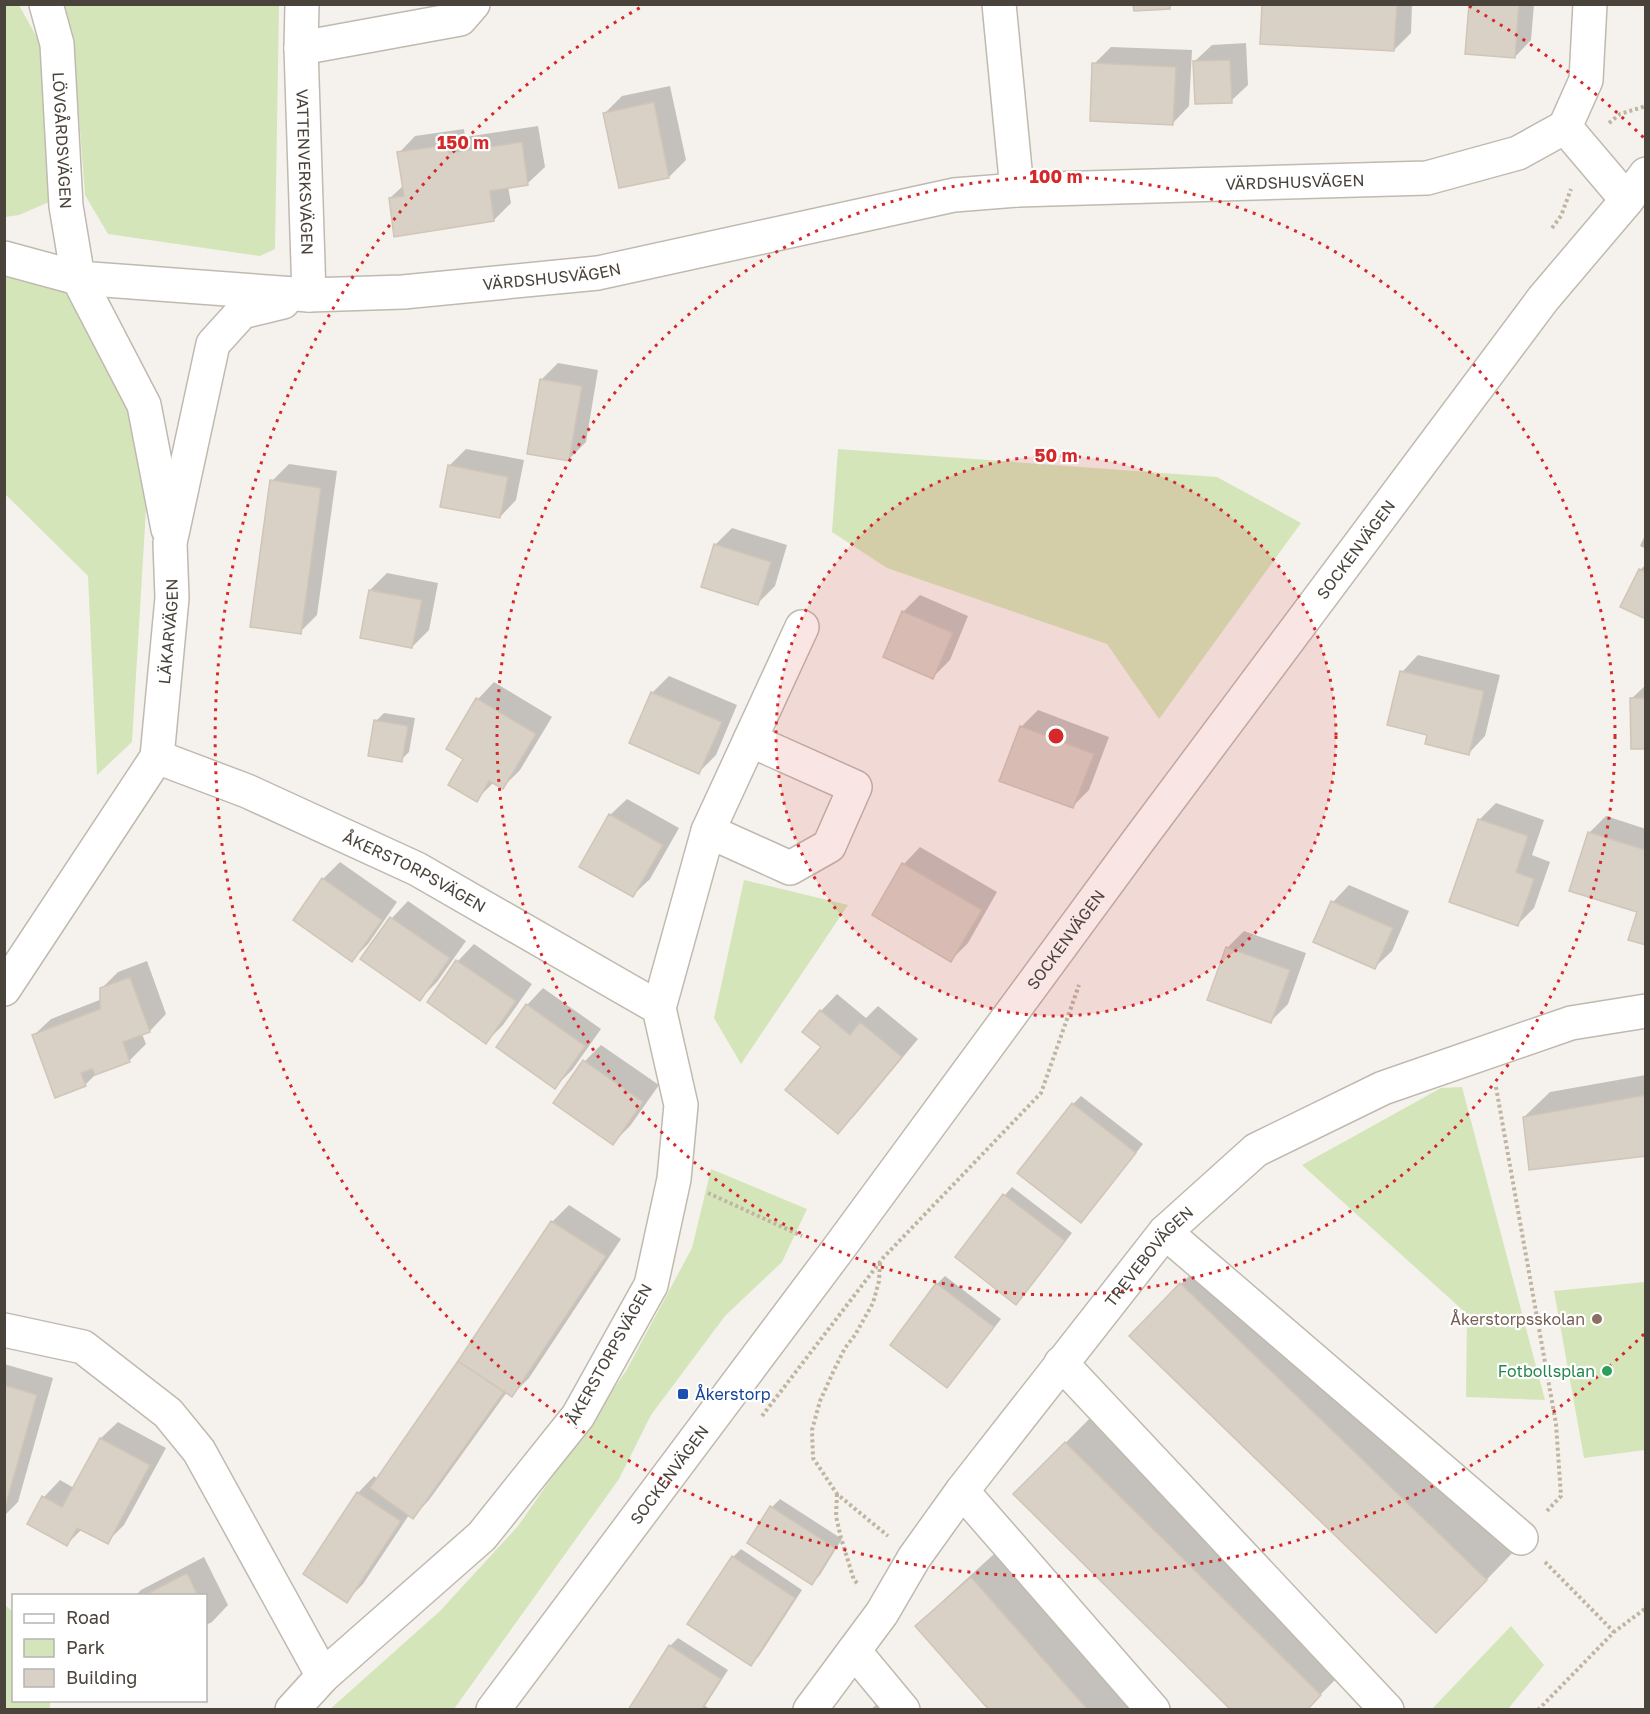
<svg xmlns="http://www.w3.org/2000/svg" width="1650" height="1714" viewBox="0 0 1650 1714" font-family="'Golos Text',sans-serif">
<rect width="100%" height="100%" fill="#f5f2ed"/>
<path fill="#d4e5ba" d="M5,5H19L40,43L49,202L19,215L5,217Z
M65,5H279L275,249L260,256L108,234L85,195L73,37Z
M43,258L152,410L132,742L97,775L88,576L5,494L4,259Z
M838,449L1217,477L1301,523L1159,719L1107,644L887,568L832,532Z
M744,880L848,905L741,1064L714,1018Z
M1462,1087L1545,1400L1466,1397L1467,1314L1302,1165L1441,1088Z
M711,1169L807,1209L782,1262L725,1316L651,1415L619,1479L454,1709L329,1710L440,1611L518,1526L626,1371L692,1248Z
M1645,1282V1450L1584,1458L1554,1291Z
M5,1605L13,1612L14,1700L50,1701V1709H5Z
M1511,1626L1544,1665L1508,1709H1432Z"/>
<path fill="#0003" d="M1264,4H1412L1411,33L1394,50Z
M1470,4H1534L1531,40L1515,57Z
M1246,43L1248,85L1231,101L1195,61L1212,45Z
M1111,47L1192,50L1189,106L1173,123L1094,64Z
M670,86L686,160L669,177L605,113L622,96Z
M538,126L545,167L528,183L508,186L511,203L494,220L390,198L404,185L399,153L415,136L464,129L465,137Z
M558,363L598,370L586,442L569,459L541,380Z
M466,449L524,460L516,500L500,517L449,466Z
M289,464L337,471L317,615L300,632L272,481Z
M732,528L787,545L775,586L758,603L715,545Z
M1646,533V549L1640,546Z
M1646,564V618L1640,570Z
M387,573L438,583L429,630L412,647L370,590Z
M920,595L968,616L950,660L933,677L903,612Z
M1418,655L1500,675L1485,736L1469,753L1429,734L1402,672Z
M669,676L737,705L716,755L699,772L652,693Z
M494,682L552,717L520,770L503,787L493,783L476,800L465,759L478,699Z
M1646,685V747L1631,699Z
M1038,710L1109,737L1089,790L1072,807L1021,727Z
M384,713L415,718L409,752L401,760L376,721Z
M627,799L679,828L650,879L633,895L610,815Z
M1496,803L1544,820L1532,855L1550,862L1534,908L1517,925L1479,820Z
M1606,816L1646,829V944L1638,911L1589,833Z
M920,847L997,892L968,943L951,960L904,864Z
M340,862L397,902L368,944L352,960L323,879Z
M1349,885L1409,911L1392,951L1375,967L1333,902Z
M408,901L466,941L437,982L420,999L363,959L392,918Z
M1244,931L1306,953L1288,1004L1271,1021L1227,948Z
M474,944L532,984L503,1025L486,1042L429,1002L458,961Z
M147,961L166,1014L150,1031L142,1034L146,1044L129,1061L98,1072L85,1085L34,1035L51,1019L102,999L101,989L118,972Z
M543,988L601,1029L572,1070L555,1087L527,1005Z
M837,994L866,1018L878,1006L918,1039L855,1115L838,1132L823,1047L821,1011Z
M601,1045L659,1085L630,1126L613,1143L585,1061Z
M1646,1075V1155L1524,1117L1550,1092Z
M1081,1096L1143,1144L1089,1213L1073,1104Z
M1012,1187L1072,1233L1024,1295L1016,1303L957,1257L1005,1195Z
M569,1205L621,1239L529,1378L512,1395L507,1392L429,1500L413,1517L409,1515L363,1584L346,1601L358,1493L374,1476L378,1479L459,1362L552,1222Z
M1214,1252L1519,1546L1469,1598L1181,1284Z
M945,1276L1001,1319L955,1378L947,1386L937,1284Z
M4,1364L53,1378L18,1502L4,1516Z
M1098,1410L1353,1662L1305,1710L1015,1494Z
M118,1422L166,1448L124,1525L107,1542L82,1529L67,1544L44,1497L60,1480L74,1488L101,1438Z
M780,1499L842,1539L820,1575L812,1583L749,1543L772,1507Z
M1004,1545L1150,1710H991L917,1626L950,1594Z
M741,1549L802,1590L759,1656L751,1664L733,1557Z
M204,1557L228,1605L212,1622L206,1625V1596H135L141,1590Z
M678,1638L728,1670L705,1706L712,1710H630L670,1646Z
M894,1690L910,1710H870Z"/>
<path fill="#d9d0c6" stroke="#d0c5b7" stroke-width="1.5" d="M1133,4H1170V9L1134,11Z
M1262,4H1397L1394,51L1260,44Z
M1469,4H1519L1515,58L1465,54Z
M1230,60L1232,103L1195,104L1193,61Z
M1092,63L1176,67L1173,125L1090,121Z
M654,102L669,178L619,188L603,113Z
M522,142L528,185L490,191L494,221L394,237L389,198L404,196L397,152L447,145L449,153Z
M540,379L582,386L569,461L527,454Z
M448,465L508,477L500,518L440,507Z
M270,480L321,488L301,634L250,627Z
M714,544L771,562L758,605L701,587Z
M1639,569L1646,572V619L1620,607Z
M369,590L422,600L412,648L360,638Z
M902,611L953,633L933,679L883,657Z
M1400,671L1484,691L1469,755L1425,744L1427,735L1387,725Z
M651,692L722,722L699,774L629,743Z
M476,698L536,734L503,789L489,781L477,802L448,785L463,759L446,749Z
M1630,698H1646V749H1631Z
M374,720L408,726L402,762L368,756Z
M1020,726L1094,754L1073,808L999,781Z
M609,814L663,845L633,897L579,867Z
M1478,819L1528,836L1516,872L1534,879L1518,926L1449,902Z
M1588,832L1646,850V945L1628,940L1637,912L1569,891Z
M902,863L982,910L951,962L872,915Z
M322,878L382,920L352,962L293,920Z
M1331,901L1393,928L1375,969L1313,942Z
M390,917L450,958L420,1001L360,959Z
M1226,947L1290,970L1271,1023L1207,1000Z
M456,960L516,1001L486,1044L427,1002Z
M130,977L150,1032L123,1042L130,1062L95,1075L92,1069L81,1073L86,1086L55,1098L32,1035L100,1009V988Z
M526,1004L585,1046L555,1089L496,1047Z
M820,1010L850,1035L860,1022L902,1057L838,1134L785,1090L821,1047L802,1032Z
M583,1060L643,1102L613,1145L553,1103Z
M1646,1095V1156L1529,1170L1523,1117Z
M1072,1103L1136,1153L1081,1223L1017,1173Z
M1003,1194L1065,1241L1016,1305L955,1257Z
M551,1221L606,1256L512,1397L458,1361Z
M936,1283L994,1327L947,1388L890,1345Z
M1180,1283L1487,1580L1436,1633L1129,1336Z
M458,1361L504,1392L413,1519L370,1488Z
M4,1385L37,1395L4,1511Z
M100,1438L150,1465L108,1544L77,1528L67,1546L27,1524L42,1496L62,1507Z
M1065,1442L1321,1695L1307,1710H1231L1013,1494Z
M357,1492L401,1521L347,1603L303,1574Z
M770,1506L835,1548L812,1585L747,1543Z
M732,1556L795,1598L751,1666L687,1624Z
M187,1573L198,1596H143Z
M971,1577L1088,1710H989L915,1626Z
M669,1645L721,1679L701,1710H628Z"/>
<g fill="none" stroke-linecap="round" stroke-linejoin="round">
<defs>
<g id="minor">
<path id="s1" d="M46,4L57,44L66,206L78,278L309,295L403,292L598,273L954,195L1017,190L1427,178L1518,153L1565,127"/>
<path id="s2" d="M302,4L301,48L309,295"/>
<path d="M999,4L1017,190"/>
<path d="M301,48L460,19L473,4"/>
<path d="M1565,127L1586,80L1590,4"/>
<path d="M1565,127L1627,200"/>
<path d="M4,258L78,278L144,405L168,529"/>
<path id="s3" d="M157,757L247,791L417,869L659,1008L681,1105L674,1179L651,1285L578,1416L482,1536L323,1676L292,1710"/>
<path d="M708,831L790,868L829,846L855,787L750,740"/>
<path id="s4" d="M4,989L157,757L172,598L170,543L213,344L242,312L283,302"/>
<path d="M659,1008L708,831L802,627"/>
<path d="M1165,1232L1521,1538"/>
<path d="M4,1330L83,1347L168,1413L199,1451L323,1676"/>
<path d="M1061,1363L1387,1710"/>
<path d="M962,1491L1153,1710"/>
<path d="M854,1651L903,1710"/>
<path id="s5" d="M493,1710L836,1252L1138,841L1543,299L1627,200L1646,174"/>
<path id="s6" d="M810,1710L882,1613L914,1558L962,1491L1165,1232L1256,1150L1383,1088L1571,1023L1646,1011"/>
</g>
</defs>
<use href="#minor" stroke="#c0b9b0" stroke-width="36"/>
<path stroke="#c0b4a2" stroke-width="4" stroke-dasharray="3 3" stroke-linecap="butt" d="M1609,123L1620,114L1646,106
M1552,228L1561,216L1571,189
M1496,1087L1556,1424L1561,1496L1546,1512
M708,1193L802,1236
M880,1263L879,1281L873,1303L855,1335L845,1348L834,1370L820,1401L812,1430L813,1458L837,1494L888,1536
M762,1416L883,1258L1041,1093L1079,985
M837,1494L836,1516L841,1538L854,1580L859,1585
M1545,1562L1614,1632
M1538,1710L1614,1632L1646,1608"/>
<use href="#minor" stroke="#fff" stroke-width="33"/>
</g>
<circle cx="1056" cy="736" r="280" fill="#d62828" fill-opacity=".12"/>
<g fill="none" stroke="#d62828" stroke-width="3" stroke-dasharray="3 6">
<circle cx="1056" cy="736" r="280"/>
<circle cx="1056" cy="736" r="559"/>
<path d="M1644 1334A839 839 0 1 1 643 6M1469 6A839 839 0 0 1 1644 138"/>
</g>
<circle fill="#8d6e63" stroke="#fff" stroke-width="2" cx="1597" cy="1319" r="6"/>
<circle fill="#2e9e5b" stroke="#fff" stroke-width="2" cx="1607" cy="1371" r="6"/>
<rect fill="#1a4fb4" stroke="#fff" stroke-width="2" x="677" y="1388" width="12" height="12" rx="3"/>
<g text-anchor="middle" stroke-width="4.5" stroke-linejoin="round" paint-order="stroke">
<g font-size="16" fill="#49433b" stroke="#fff">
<text dy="6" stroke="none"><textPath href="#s1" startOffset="138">LÖVGÅRDSVÄGEN</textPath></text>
<text dy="6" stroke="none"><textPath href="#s2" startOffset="168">VATTENVERKSVÄGEN</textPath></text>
<text dy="6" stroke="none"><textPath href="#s1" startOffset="1504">VÄRDSHUSVÄGEN</textPath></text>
<text dy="6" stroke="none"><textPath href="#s1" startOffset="752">VÄRDSHUSVÄGEN</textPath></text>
<text dy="6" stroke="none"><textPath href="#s5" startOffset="1446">SOCKENVÄGEN</textPath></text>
<text dy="6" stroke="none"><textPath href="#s4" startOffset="404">LÄKARVÄGEN</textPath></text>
<text dy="6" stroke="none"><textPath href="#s3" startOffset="282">ÅKERSTORPSVÄGEN</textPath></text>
<text dy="6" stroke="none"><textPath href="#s5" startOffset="960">SOCKENVÄGEN</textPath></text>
<text dy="6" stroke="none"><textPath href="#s6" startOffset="567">TREVEBOVÄGEN</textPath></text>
<text transform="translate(609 1354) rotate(-61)" y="6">ÅKERSTORPSVÄGEN</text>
<text dy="6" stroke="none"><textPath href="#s5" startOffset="294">SOCKENVÄGEN</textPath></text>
</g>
<g font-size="16" fill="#785e54" stroke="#fff" text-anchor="end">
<text x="1585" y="1325">Åkerstorpsskolan</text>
</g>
<g font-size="16" fill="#27864d" stroke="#fff" text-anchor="end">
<text x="1595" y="1377">Fotbollsplan</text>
</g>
<g font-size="16" fill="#164399" stroke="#fff" text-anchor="start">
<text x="695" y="1400">Åkerstorp</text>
</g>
</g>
<circle cx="1056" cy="736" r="9" fill="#d62828" stroke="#fff" stroke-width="3"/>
<g font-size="18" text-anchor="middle" font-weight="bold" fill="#d62828" stroke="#fff" stroke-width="4.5" stroke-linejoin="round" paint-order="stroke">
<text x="463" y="149">150 m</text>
<text x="1056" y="183">100 m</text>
<text x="1056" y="462">50 m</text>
</g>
<rect width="1650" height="1714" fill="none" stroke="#49433b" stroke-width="12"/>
<rect x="12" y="1594" width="195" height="108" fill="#ffffff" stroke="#b6b4b1" stroke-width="1.5"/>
<rect x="24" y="1614" width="30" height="9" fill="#ffffff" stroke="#b6b4b1" stroke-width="1.5"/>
<text x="66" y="1624" font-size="18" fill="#49433b">Road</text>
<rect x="24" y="1639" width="30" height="18" fill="#d4e5ba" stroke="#b6b4b1" stroke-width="1.5"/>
<text x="66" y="1654" font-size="18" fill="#49433b">Park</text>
<rect x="24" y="1669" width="30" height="18" fill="#d9d0c6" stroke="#b6b4b1" stroke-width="1.5"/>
<text x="66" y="1684" font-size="18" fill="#49433b">Building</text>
</svg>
